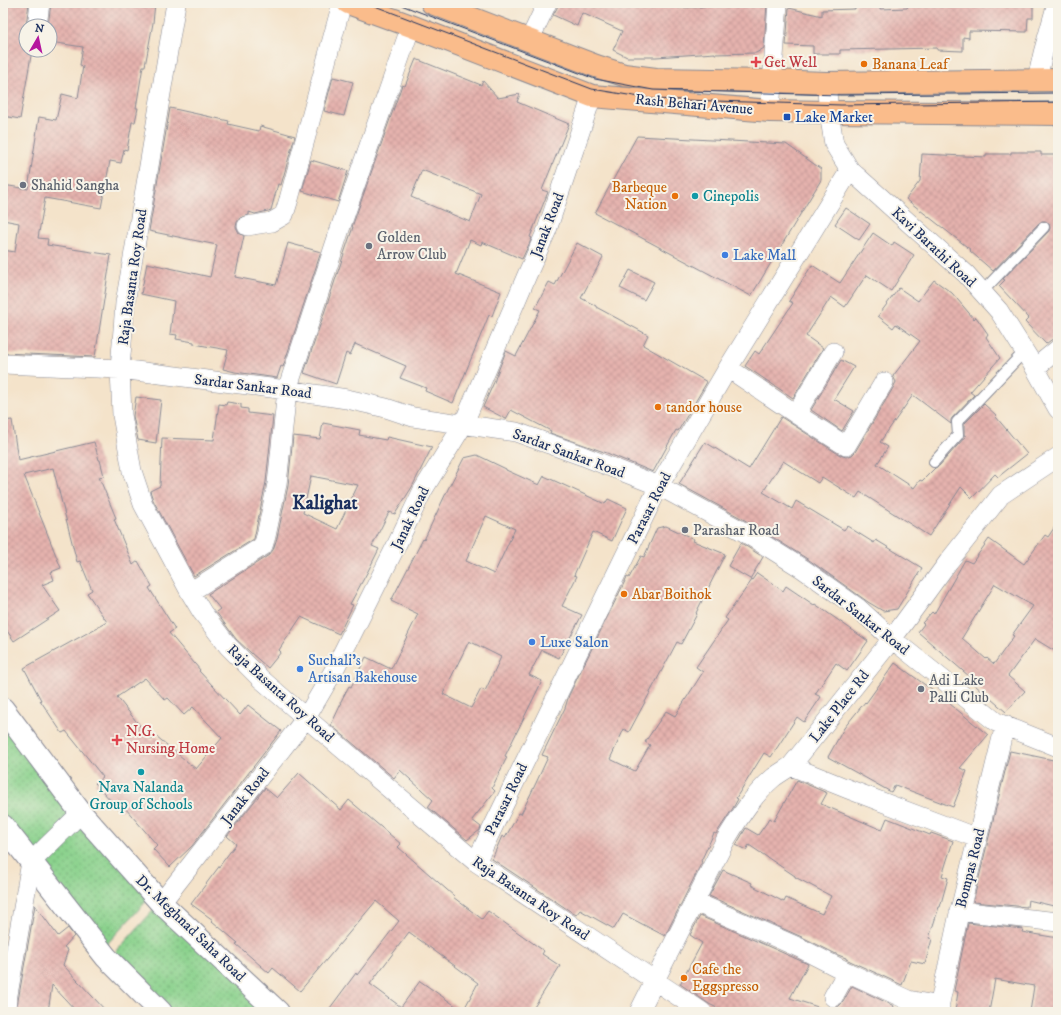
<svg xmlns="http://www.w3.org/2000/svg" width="1061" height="1015" viewBox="0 0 1061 1015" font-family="'IM FELL DW Pica',serif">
<defs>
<pattern id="park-dots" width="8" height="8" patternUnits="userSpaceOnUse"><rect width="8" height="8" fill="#8bd28d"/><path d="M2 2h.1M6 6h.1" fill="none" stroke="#71ab76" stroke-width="1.8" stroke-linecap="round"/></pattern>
<pattern id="building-cross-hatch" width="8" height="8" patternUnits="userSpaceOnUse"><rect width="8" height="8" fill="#e5b2ad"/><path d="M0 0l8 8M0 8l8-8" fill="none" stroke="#c49997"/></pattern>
</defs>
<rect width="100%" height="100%" fill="#f7f3e8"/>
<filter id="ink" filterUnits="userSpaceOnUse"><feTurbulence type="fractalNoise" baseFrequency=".025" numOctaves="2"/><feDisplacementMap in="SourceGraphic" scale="8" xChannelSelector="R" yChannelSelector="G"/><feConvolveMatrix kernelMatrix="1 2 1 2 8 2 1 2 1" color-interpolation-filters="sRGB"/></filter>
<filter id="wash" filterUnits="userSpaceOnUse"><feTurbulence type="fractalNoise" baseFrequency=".012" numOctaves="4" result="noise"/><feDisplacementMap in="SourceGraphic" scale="16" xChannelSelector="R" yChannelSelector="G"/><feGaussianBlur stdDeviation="0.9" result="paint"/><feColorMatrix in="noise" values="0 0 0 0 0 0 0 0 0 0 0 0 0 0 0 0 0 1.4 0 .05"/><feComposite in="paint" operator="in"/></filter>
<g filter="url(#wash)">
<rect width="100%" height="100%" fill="#f4e3ca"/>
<path fill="url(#park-dots)" stroke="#538076" d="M3,715L152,895L105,946L3,816Z
M160,903L270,1012H170L114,954Z"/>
<g id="blocks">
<path fill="url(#building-cross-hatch)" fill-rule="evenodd" d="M3,3H29L26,26V50H32L20,119L3,116Z
M51,3H155L153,23L145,66H143L136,108H138L135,122H132L127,150L124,149L121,163L110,161L101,208L45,198L38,238L48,239L47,245L111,255L95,357L3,353V250L15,252L19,223L3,220V185L28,189L39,117L56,120L62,94L78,98L83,66L80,65L83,47L50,42V26H48Z
M558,3H680L678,8L715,6L716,3H767L764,48L756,53L715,54V53L656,57H627L613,50L622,31L582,13L577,26L553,15L557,8Z
M855,3H880V9L907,8L910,3H1033V18H1028L1027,32L969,31V38L963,37V51L937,50V48L840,50V54H813V46L786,45L789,8L822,16V10L855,9Z
M416,59L481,85L483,81L498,98L520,94L517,102L569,124L542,190L548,192L530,237L532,238L522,259L482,242L481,245L470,240L456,274L501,292L492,316L489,315L453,403L425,391L426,388L400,378L406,366L355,344L350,355L346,353L336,384L304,373L353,227H352L402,85L405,86ZM422,170L481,194L470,222L411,197Z
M333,77L353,82L344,116L324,111Z
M170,108L229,121L228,124L259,131L260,126L295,136L281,185L278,184L271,210L268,211L255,214L249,212V215L240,218L237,222L236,227L239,233L244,236L235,277L276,285L288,243L321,252L283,367L281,366L277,378L235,372L223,369L228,350L194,344V342L176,339L177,335L170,334L174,301L141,294L147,263L210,277L217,245L149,231Z
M637,136L786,144L821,169V180L751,296L595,213Z
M1011,152H1041V155H1058V338L1051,340L1046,344L1025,322L1029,318L999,286L1005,280L1003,279L1049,231L1050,228L1049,223L1045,221H1042L1039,223L993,271L970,251L971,250L906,199L920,181L922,154L986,157V154H1011Z
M311,160L348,171L338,202L302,191Z
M846,208L870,224L859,240L835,224Z
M873,233L892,246L894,242L914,255L891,291L867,275L866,277H865L845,307L831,297L806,336L823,348L793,398L745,366L755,351L759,354L793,303L789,301L812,265L840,283Z
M577,243L603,257L581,298L596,306V307L648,335L643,345L707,382L678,431L676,430L653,472L607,453L550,433L551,431L511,410L506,419L483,407L495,380V379L506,351L516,356L540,310L535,308L549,282L555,285Z
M630,270L654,282L644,300L620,288Z
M934,280L952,293L974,319L976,317L988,334L986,337L1000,358L970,392L974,395L952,418L951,420V424L913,395L880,442L888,447L877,464L914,488L920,480L922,481L935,468L939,466L966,436L964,435V424L984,404L997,416L996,417L1027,454L998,477L995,474L972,498L961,487L929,536L860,492L856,498L822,477L818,483L783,461L763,492L792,509L796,501L844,530L847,526L874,543L876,540L922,568L897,609L883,611L868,602L809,560L750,523L679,484L705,442L749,469L781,417L840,455L846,457L852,455L855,452L893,388L896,382L893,376L920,341L896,324L893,328L878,316L899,288L918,301Z
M841,360L854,367L834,399L854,411L842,431L811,410Z
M136,397L161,400L156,443L138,440L133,416Z
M227,402L241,404V408L248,409V413L273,416L266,482L254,539L194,576L153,500L150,491L160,486L162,438L214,440L219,404L226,405Z
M12,420L18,460L94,442L99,460H100L104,476L99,477L116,518L114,519L133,565L138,561L152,586L149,588L175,629L169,633L200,670L199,671L240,715L248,705L281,731L192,846L170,867L153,849L157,845L125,808L120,811L95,783L103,777L66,731L62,733L40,700H41L24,668L107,622L87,593L92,590L80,561L77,562L53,468L24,475L61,568L51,572L54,580L42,585L60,611L14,641L3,625V421ZM145,678L165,700L168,698L184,715L193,707L222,738L196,769L156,736L151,740L117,697Z
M323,423L360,430L359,435L386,440L387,437L432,447L412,487L395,514L389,512L372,546L379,549L368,571L350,604L353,605L339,634L301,617L279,650L281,652L268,668L251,653L236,639L216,612L220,609L208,594L269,555L273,550L277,538L288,486L293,436L320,439ZM311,476L358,485L337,529L303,513Z
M477,455L506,469V470L539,485L544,476L605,504L608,499L627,508L612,541L593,532L574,575L577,576L562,606L582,615L559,658L542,650L529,675L542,681L505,756L507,757L492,788L495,791L472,820L481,827L480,830L467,840L428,807L433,800L400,770L394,778L331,725L341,704L340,703L349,686L351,687L366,657L391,669L418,614L391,601L423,539L424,540L448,489L464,458ZM486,516L515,529L494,574L466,561ZM469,641L501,657L485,691L481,689L471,708L443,694Z
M1058,522V653L1035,639L1008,676L1025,691L1006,712L968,679L970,677L918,632L924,624L922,623L932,612L934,614L965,560L972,563L989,539L1024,564L1045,535L1048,537ZM995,584L1033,606L1012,635L1014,636L994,664L987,658L986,659L962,638Z
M666,526L694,539L693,541L725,554L696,613L697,614L681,644L677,642L629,732L624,729L610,759L635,771L650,745L645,742L666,711L675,716L703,672L696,667L728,620L725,618L757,573L783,591L786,586L814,605L815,604L868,641L847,671L836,663L815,694L821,697L804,722L797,717L771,757L764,753L736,798L738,799L733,808L716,834L714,833L701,861L702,862L665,936L623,914L614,929L580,910L576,915L492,859L502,836L505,838L519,813L521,814L536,783L548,757L542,755L565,708L569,695L627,577L629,578L641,556L644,557L657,528Z
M741,543L763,557L750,579L728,566Z
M895,663L928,687V686L988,735L960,768L967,771L953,807L895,785L891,792L828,757L844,728L865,702L866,703Z
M1010,751L1058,761V907L1028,900L1027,907L973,902Z
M299,773L341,810L349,800L401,844L398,847L454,896L453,897L482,919L488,911L544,951L542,954L560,966L531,1012H327L356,973L357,975L399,921L376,901L300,991L273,968L269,973L236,944L238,943L212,921L213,920L191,904L236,844L227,836L265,788L277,798ZM409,932L478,983L463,1011L420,981L401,1007L370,984Z
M797,780L827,793L821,804L882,830L887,818L930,835L931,833L953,841L942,876L948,878L940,907H939L929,938L932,939L925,964L911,961L902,985L852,962L846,959V958L838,955L804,938L709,896L723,870L752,883L751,885L784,902L786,898L822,914L831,896L795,877V876L749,845L746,850L736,845L746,828L758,835L770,818L774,821Z
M35,905L58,936L68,928L74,936L64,947L68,950L63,965L107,1012H77L52,985L48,1012H16Z
M700,916L808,964L790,998L824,1009V1012H725L709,1004L680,984L702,943L690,935Z
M968,923L1023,929L1022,932L1058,938V1012H1030L1034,986L995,979L989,1012H955L958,992L954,991Z
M852,986L894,1006L891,1012H833L835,1008L839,1006L843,1002Z"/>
</g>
</g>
<g filter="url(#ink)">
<use href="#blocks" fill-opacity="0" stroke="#888994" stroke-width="1"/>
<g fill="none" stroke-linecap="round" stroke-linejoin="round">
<defs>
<path id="service" d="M982,292L1044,227
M934,462L958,435L957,422L1024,352"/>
<path id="minor" d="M176,3L146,184L125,303L120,369L122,415L132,471L143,504L190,592L202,612L228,646L261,679L306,718L476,862L702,1012
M37,26L40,3
M529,41L547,3
M1037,80L1043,53L1057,3
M826,83L829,112L834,144L850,170L966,274L999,311L1035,368L1058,409
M770,111L778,3
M247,226L272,222L284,215L289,199L342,3
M3,364L120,369L287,390L347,399L386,408L413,417L516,432L583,456L659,486L744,532L803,569L858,608L892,639L996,722L1058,747
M728,368L796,414L846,446L884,382
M1035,368L1058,349
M796,414L833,352
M190,592L263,546L266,536L277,484L287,390L342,223L411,26
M791,766L848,789L977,838
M476,862L659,486L728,368L850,170
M695,902L800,948L847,972L908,1000L940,1006
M161,903L306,718L333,672L395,548L423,490L463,425L527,275L547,230L592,96
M959,911L1058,922
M833,997L847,972
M5,1012L31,862L81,813
M639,1012L726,839C739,818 753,795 773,778C778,774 785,770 791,766L892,639L949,561L1001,495L1058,457
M938,1012L958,918L1005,725"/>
<path id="tertiary" d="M3,709L81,813L161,903L278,1012
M3,826L106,957L161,1012"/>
<path id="primary" d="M348,3L411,26L592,96L770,111L829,112L1058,114
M432,3L596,66L624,75L656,79L772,81L826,83L1058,80"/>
</defs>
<use href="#service" stroke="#888994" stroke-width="12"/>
<use href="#minor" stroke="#888994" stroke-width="20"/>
<use href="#tertiary" stroke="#888994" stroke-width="24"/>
<use href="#primary" stroke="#888994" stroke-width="24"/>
<use href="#service" stroke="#fff" stroke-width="10"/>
<use href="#minor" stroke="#fff" stroke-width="19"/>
<use href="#tertiary" stroke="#fff" stroke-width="22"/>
<use href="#primary" stroke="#fabc8b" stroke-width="22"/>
<path stroke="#1b2f5e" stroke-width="1" d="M367,3L592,89L652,99L841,105L1058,102
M396,3L595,79L653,90L841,95L1058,93"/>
</g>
</g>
<g fill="#e0444e" stroke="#f7f3e8" stroke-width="1.5">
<path d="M754 56h4v4h4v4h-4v4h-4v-4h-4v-4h4z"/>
<path d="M115 734h4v4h4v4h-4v4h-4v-4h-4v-4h4z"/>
</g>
<g fill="#e8710a" stroke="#f7f3e8" stroke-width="1.5">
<circle cx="864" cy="64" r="4"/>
<circle cx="675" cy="196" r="4"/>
<circle cx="658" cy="407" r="4"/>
<circle cx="624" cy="594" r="4"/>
<circle cx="684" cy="978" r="4"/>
</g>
<rect fill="#1a4fb4" stroke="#f7f3e8" stroke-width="1.5" x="783" y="113" width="8" height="8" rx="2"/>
<g fill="#6b7280" stroke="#f7f3e8" stroke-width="1.5">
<circle cx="23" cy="185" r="4"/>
<circle cx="369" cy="246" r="4"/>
<circle cx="685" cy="530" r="4"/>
<circle cx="921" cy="689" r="4"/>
</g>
<g fill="#0f9aa8" stroke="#f7f3e8" stroke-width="1.5">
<circle cx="695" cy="196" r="4"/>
<circle cx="141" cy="772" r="4"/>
</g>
<g fill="#3f7fe0" stroke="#f7f3e8" stroke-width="1.5">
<circle cx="725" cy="255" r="4"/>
<circle cx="532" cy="642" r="4"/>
<circle cx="300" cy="669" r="4"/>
</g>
<g text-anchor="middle" stroke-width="4" stroke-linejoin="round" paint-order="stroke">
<g font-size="15" fill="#be3a42" stroke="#f7f3e8" text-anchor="start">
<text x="764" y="67">Get Well</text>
<text x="126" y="736">N.G.<tspan x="126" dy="17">Nursing Home</tspan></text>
</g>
<g font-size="15" fill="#c56008" stroke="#f7f3e8" text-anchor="start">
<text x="872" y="69">Banana Leaf</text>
<text x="667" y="192" text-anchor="end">Barbeque<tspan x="667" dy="17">Nation</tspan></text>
<text x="666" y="412">tandor house</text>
<text x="632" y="599">Abar Boithok</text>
<text x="692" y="974">Cafe the<tspan x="692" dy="17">Eggspresso</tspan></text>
</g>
<g font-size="15" fill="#1b2f5e" stroke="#f7f3e8">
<text transform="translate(694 104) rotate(5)" y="5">Rash Behari Avenue</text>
<text transform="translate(547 225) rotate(-69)" y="5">Janak Road</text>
<text transform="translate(934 247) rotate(43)" y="5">Kavi Barathi Road</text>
<text transform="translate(132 277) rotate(-82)" y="5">Raja Basanta Roy Road</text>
<text transform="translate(253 386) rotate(7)" y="5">Sardar Sankar Road</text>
<text transform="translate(569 453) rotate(20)" y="5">Sardar Sankar Road</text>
<text transform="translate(649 508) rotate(-63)" y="5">Parasar Road</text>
<text transform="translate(410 518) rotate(-64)" y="5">Janak Road</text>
<text transform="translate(861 615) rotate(38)" y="5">Sardar Sankar Road</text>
<text transform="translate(281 693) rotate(42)" y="5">Raja Basanta Roy Road</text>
<text transform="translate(839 706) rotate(-52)" y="5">Lake Place Rd</text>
<text transform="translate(245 796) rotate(-52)" y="5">Janak Road</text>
<text transform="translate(506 799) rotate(-64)" y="5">Parasar Road</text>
<text transform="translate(970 868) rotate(-76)" y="5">Bompas Road</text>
<text transform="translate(531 898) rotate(34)" y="5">Raja Basanta Roy Road</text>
<text transform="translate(191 928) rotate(44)" y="5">Dr. Meghnad Saha Road</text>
</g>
<g font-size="15" fill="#164399" stroke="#f7f3e8" text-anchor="start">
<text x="795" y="122">Lake Market</text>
</g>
<g font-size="15" fill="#5b616d" stroke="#f7f3e8" text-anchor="start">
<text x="31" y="190">Shahid Sangha</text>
<text x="377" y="242">Golden<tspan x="377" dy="17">Arrow Club</tspan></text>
<text x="693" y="535">Parashar Road</text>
<text x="929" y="685">Adi Lake<tspan x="929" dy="17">Palli Club</tspan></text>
</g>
<g font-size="15" fill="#0d838f" stroke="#f7f3e8" text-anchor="start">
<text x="703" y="201">Cinepolis</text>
<text x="141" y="792" text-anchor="middle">Nava Nalanda<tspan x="141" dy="17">Group of Schools</tspan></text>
</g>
<g font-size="15" fill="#366cbe" stroke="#f7f3e8" text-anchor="start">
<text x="733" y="260">Lake Mall</text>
<text x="540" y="647">Luxe Salon</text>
<text x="308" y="665">Suchali's<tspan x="308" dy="17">Artisan Bakehouse</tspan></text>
</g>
<g font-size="19" font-weight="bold" fill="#1b2f5e" stroke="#f7f3e8">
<text x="325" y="509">Kalighat</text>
</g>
</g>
<rect width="1061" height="1015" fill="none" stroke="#f7f3e8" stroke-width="16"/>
<g transform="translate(38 38) rotate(9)"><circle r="19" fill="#f7f3e8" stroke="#9fa5b1"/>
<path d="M0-3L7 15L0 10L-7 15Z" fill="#b5179e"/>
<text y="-6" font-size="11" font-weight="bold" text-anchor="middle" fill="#1b2f5e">N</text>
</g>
</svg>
